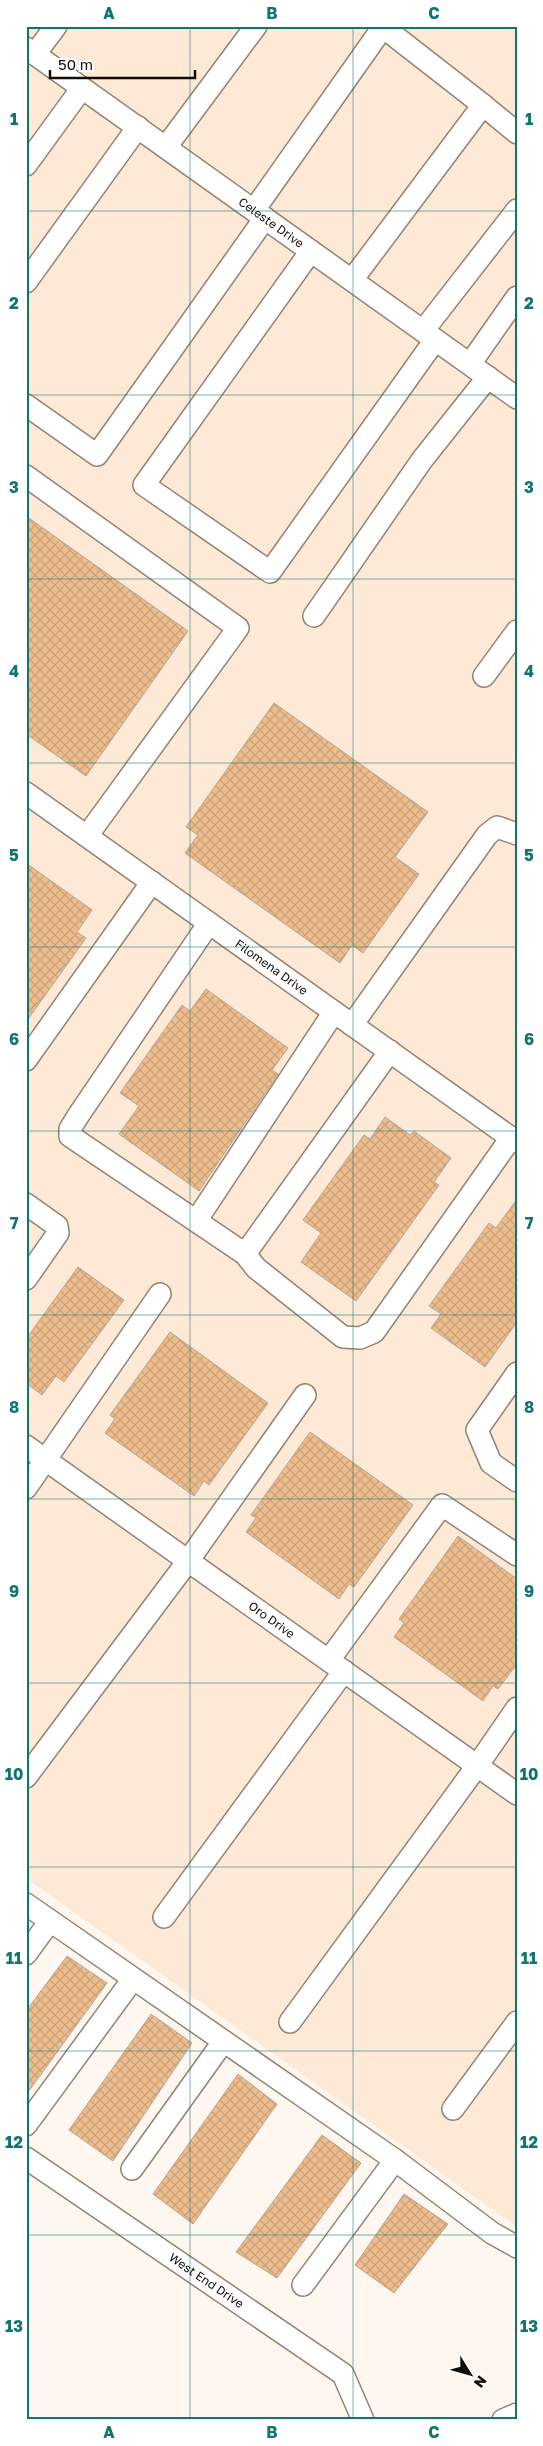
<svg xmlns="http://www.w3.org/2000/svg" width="543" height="2446" viewBox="0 0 543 2446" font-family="'Golos Text',sans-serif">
<defs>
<pattern id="building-cross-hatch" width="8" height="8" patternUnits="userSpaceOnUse" patternTransform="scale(1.25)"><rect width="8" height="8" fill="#eebd8e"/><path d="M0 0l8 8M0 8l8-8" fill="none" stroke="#cba179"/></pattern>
</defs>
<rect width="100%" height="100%" fill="#fef7f0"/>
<path fill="#fde9d6" d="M26,26H517V2227L26,1878Z"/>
<path fill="url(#building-cross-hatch)" stroke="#b8a695" d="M26,516L188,631L86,776L26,734Z
M274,703L428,812L395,857L419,874L363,953L352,945L340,963L185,853L198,835L186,827Z
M26,863L92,910L77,932L86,938L26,1022Z
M206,989L288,1048L272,1070L278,1074L199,1191L119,1134L139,1106L120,1093L182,1005L190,1011Z
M385,1117L410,1135L414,1131L451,1158L434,1182L439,1185L356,1301L301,1262L321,1233L303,1220L364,1135L370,1139Z
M517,1199V1322L485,1367L431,1328L441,1314L429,1306L489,1223L496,1228Z
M78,1267L124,1300L64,1382L56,1376L42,1395L26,1383V1339Z
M170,1332L268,1403L209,1485L204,1481L194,1496L105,1433L115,1419L110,1415Z
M310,1432L413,1505L354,1587L349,1584L339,1599L246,1532L256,1518L251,1515Z
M458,1536L517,1579V1664L498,1689L493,1686L483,1701L394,1637L404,1623L399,1619Z
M67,1956L107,1983L26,2095V2011Z
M151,2014L192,2043L113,2161L69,2130Z
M238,2074L277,2104L193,2224L153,2194Z
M322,2135L361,2163L277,2278L236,2252Z
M404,2194L448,2224L394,2293L355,2265Z"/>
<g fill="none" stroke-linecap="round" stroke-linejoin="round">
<defs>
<g id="minor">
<path id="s1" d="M26,48L517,398"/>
<path d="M35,54L56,26"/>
<path d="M483,105L517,133"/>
<path d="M166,147L256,26"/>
<path d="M26,165L82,88"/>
<path d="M254,210L383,27L483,105L352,280"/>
<path d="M311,251L144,485L270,572L435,340"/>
<path d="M26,282L138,127"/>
<path d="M423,331L517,210"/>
<path d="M470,364L517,297"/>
<path d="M26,405L97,455L265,218"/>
<path d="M26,476L238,628L87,836"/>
<path d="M314,616L422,460L488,377"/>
<path d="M484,676L517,631"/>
<path id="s2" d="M26,793L517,1142"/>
<path d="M209,923L78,1116L70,1129V1136L245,1254L256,1268L343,1337L360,1338L374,1332L511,1138"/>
<path d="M352,1025L487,835L497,827L517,834"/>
<path d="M26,1060L152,882"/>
<path d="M26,1204L57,1226L58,1233L26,1279"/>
<path d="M196,1221L334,1012"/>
<path d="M245,1254L390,1051"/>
<path d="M517,1373L477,1430L491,1463L517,1481"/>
<path id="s3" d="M26,1446L517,1794"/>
<path d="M26,1488L160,1294"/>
<path d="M329,1660L442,1505L517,1555"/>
<path d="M26,1777L188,1561L305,1395"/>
<path d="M26,1904L395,2160L492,2233L517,2247"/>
<path d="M164,1917L344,1671"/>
<path d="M26,1954L50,1921"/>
<path d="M290,2022L477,1766L517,1708"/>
<path d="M453,2109L517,2022"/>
<path d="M26,2125L133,1979"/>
<path id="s4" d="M26,2158L343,2374L363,2420"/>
<path d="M132,2169L223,2042"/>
<path d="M303,2285L395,2160"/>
<path d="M503,2420L517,2414"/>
</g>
</defs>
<use href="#minor" stroke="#948372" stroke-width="24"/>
<use href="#minor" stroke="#fff" stroke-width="21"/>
</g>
<path fill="none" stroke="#0f766e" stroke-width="1" stroke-opacity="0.55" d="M190,26V2420M353,26V2420M26,211H517M26,395H517M26,579H517M26,763H517M26,947H517M26,1131H517M26,1315H517M26,1499H517M26,1683H517M26,1867H517M26,2051H517M26,2235H517"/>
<g text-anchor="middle" stroke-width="4" stroke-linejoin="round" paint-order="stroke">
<g font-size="12" fill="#130d08" stroke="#fff">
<text dy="4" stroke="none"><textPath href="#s1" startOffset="301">Celeste Drive</textPath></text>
<text dy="4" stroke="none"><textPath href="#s2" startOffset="301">Filomena Drive</textPath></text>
<text dy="4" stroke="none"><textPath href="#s3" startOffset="301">Oro Drive</textPath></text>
<text dy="4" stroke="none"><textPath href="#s4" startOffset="218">West End Drive</textPath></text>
</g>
</g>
<rect width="543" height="2446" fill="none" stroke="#ffffff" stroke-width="55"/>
<g transform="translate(470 2374) rotate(127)" stroke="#ffffff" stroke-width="4" paint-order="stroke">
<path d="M0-4L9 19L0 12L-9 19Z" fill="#130d08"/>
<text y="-8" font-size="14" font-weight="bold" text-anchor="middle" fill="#130d08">N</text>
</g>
<path d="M50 70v8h145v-8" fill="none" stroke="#130d08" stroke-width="2.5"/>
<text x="58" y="70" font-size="15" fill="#130d08" stroke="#ffffff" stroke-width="4" paint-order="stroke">50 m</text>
<rect x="28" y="28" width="488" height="2390" fill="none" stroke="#0f766e" stroke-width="2"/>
<g font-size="16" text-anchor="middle" font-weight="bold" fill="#0f766e">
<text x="109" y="19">A</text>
<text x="272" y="19">B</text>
<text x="434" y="19">C</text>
<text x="14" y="125">1</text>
<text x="529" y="125">1</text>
<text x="14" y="309">2</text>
<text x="529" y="309">2</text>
<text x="14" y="493">3</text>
<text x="529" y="493">3</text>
<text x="14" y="677">4</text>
<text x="529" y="677">4</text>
<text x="14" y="861">5</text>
<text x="529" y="861">5</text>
<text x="14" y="1045">6</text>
<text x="529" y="1045">6</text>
<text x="14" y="1229">7</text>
<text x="529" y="1229">7</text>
<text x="14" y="1413">8</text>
<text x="529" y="1413">8</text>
<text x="14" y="1597">9</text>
<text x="529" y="1597">9</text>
<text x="14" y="1780">10</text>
<text x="529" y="1780">10</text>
<text x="14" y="1964">11</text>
<text x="529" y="1964">11</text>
<text x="14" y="2148">12</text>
<text x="529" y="2148">12</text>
<text x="14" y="2332">13</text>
<text x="529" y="2332">13</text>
<text x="109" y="2438">A</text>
<text x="272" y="2438">B</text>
<text x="434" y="2438">C</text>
</g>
</svg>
